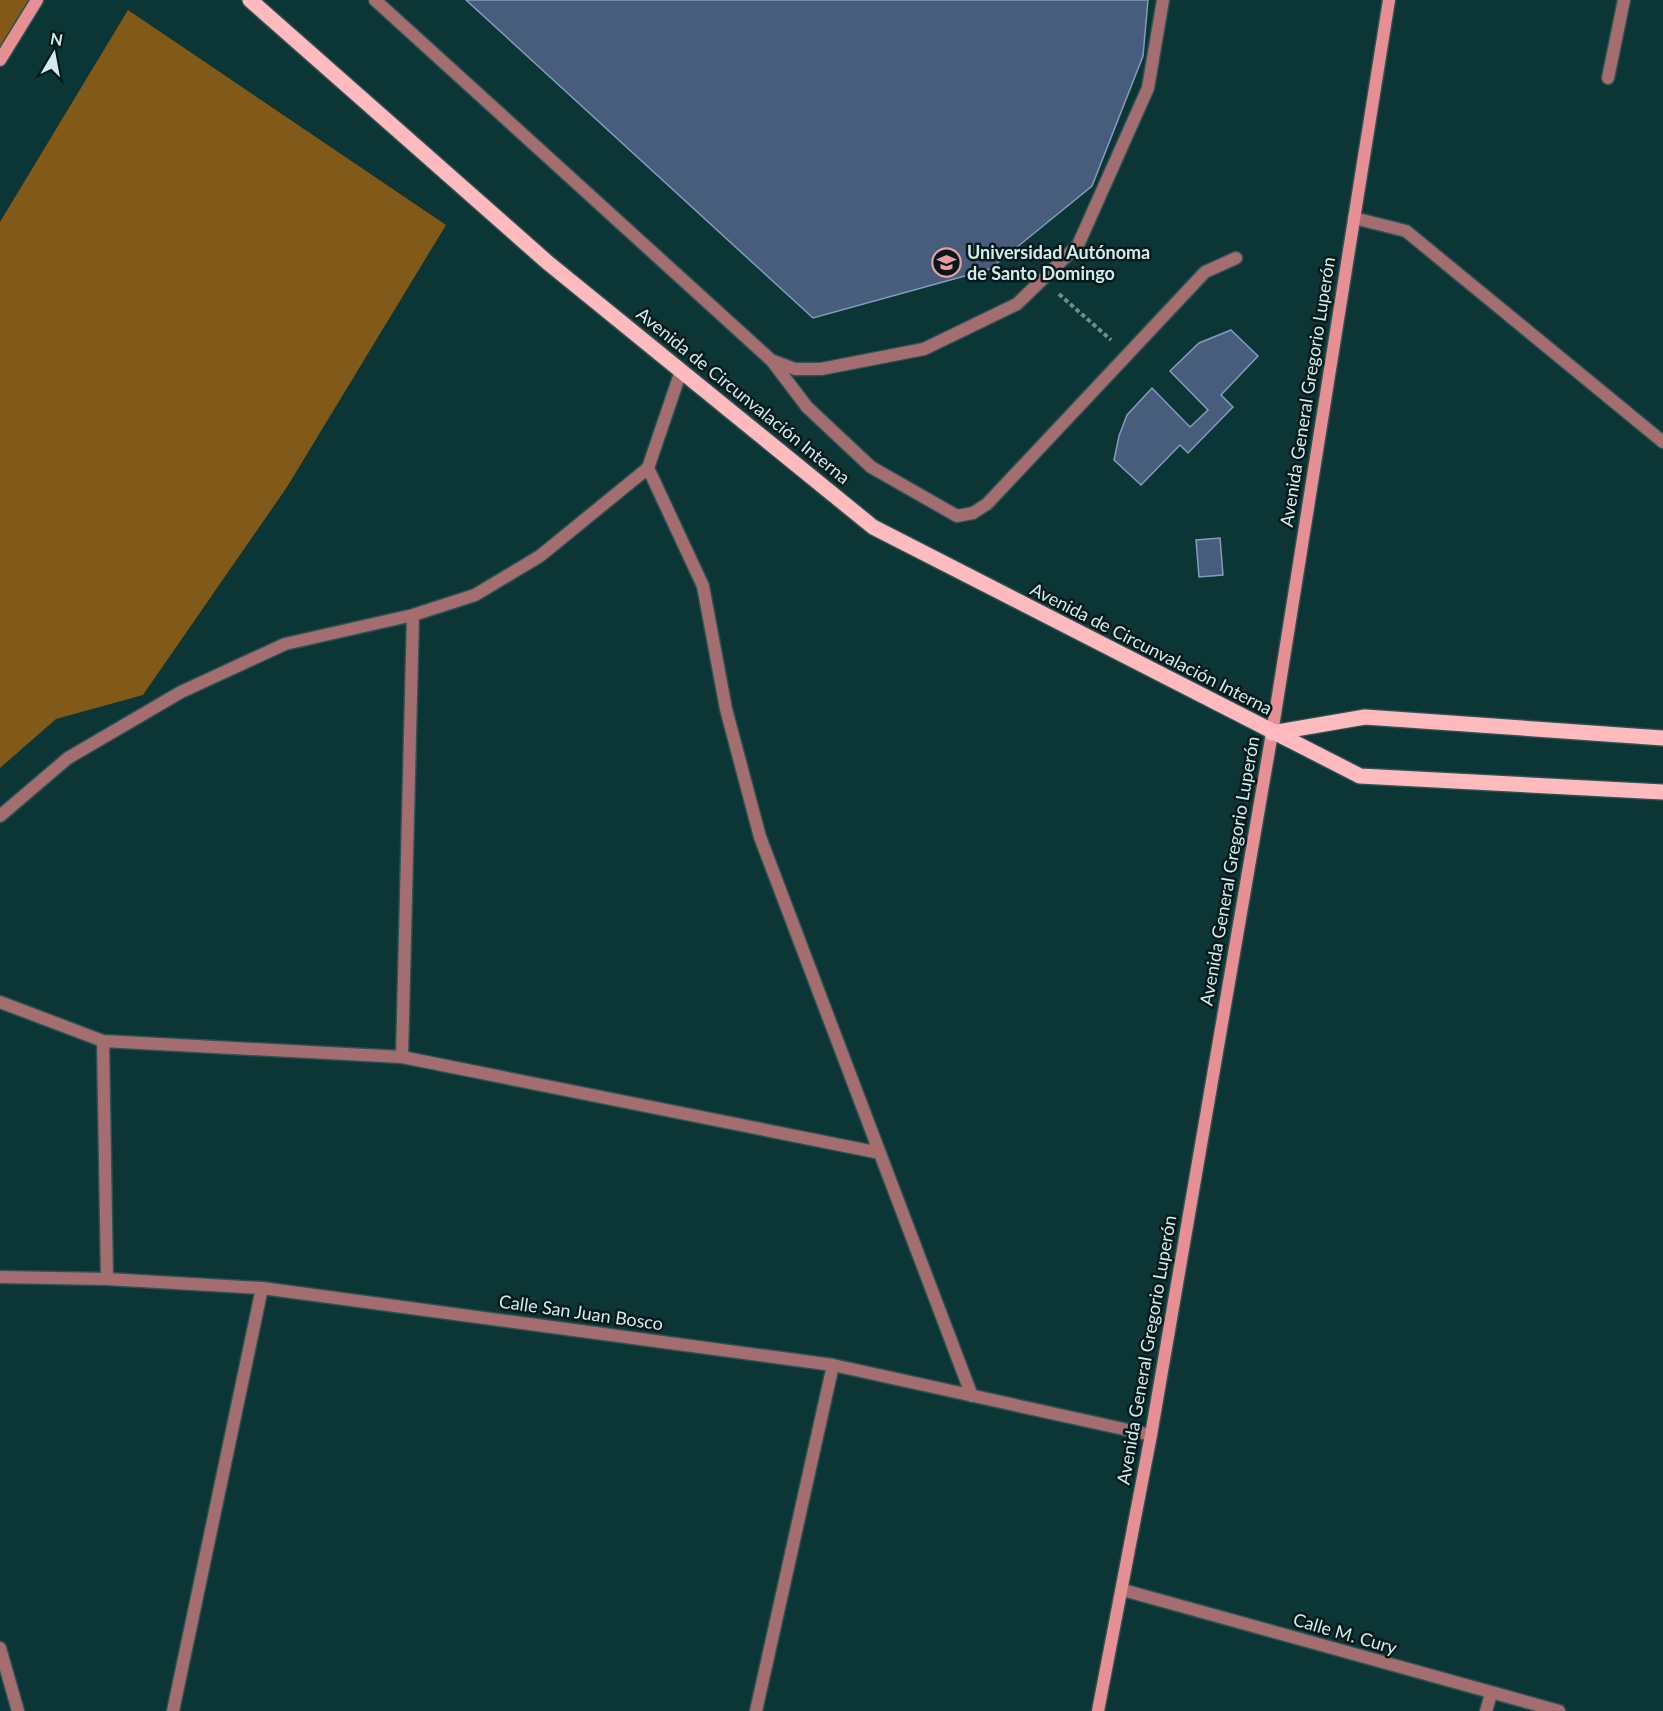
<svg xmlns="http://www.w3.org/2000/svg" width="1663" height="1711" viewBox="0 0 1663 1711" font-family="Lato,sans-serif">
<rect width="100%" height="100%" fill="#0c3535"/>
<path fill="#815918" d="M0,0H41L0,65Z
M128,10L446,225L287,487L143,695L56,719L0,768V222Z"/>
<path fill="#475d7b" stroke="#839cbc" stroke-width="1.5" d="M466,0H1148L1143,56L1092,186L990,269L813,318Z
M1231,330L1258,356L1221,395L1233,407L1188,453L1180,445L1141,485L1114,460L1119,436L1127,415L1152,388L1190,427L1208,410L1170,371L1199,343Z
M1220,538L1223,575L1199,577L1196,540Z"/>
<g fill="none" stroke-linecap="round" stroke-linejoin="round">
<defs>
<path id="lane" d="M375,0L771,360L795,369H821L924,349L1017,304L1078,245L1148,88L1163,0
M772,361L807,407L871,467L957,516L973,513L987,504L1205,272L1236,258"/>
<path id="street" d="M1608,78L1624,0
M1354,218L1406,231L1663,442
M648,468L703,586L726,709L760,837L972,1396
M0,816L68,758L181,692L285,644L413,615L475,595L540,556L648,468L681,371
M0,1002L103,1041L402,1057L880,1153
M103,1041L107,1279
M402,1057L413,615
M0,1277L107,1279L262,1288L833,1365L1151,1435
M1123,1590L1559,1711
M0,1648L18,1711
M173,1711L262,1288
M756,1711L833,1365
M1486,1711L1491,1694"/>
<path id="secondary" d="M0,60L37,0
M1098,1711L1151,1435L1272,733L1389,0"/>
<path id="primary" d="M250,0L547,262L873,527L1360,776L1663,792
M1272,733L1365,717L1663,738"/>
</defs>
<use href="#lane" stroke="#2c5252" stroke-width="15"/>
<use href="#street" stroke="#2c5252" stroke-width="15"/>
<use href="#secondary" stroke="#2c5252" stroke-width="15"/>
<use href="#primary" stroke="#2c5252" stroke-width="18"/>
<path stroke="#6e8f8f" stroke-width="4" stroke-dasharray="4.5 3" stroke-linecap="butt" d="M1059,294L1111,340"/>
<use href="#lane" stroke="#a46d70" stroke-width="12"/>
<use href="#street" stroke="#a46d70" stroke-width="12"/>
<use href="#secondary" stroke="#e68f95" stroke-width="12"/>
<use href="#primary" stroke="#febabd" stroke-width="15"/>
</g>
<defs>
<symbol id="university-ring" viewBox="-11 -11 22 22"><circle r="9.5" fill="#051a1a" stroke="#f49aa1" stroke-width="1.5"/><path d="M0-5L7-2L0 1L-7-2ZM-4 1L0 2.5L4 1V4Q0 6-4 4Z" fill="#f49aa1"/></symbol>
</defs>
<g fill-rule="evenodd">
<use href="#university-ring" x="930" y="246" width="33" height="33"/>
</g>
<g text-anchor="middle" stroke-width="5" stroke-linejoin="round" paint-order="stroke">
<g font-size="18" font-weight="bold" fill="#d2ecec" stroke="#051a1a" text-anchor="start">
<text x="967" y="259">Universidad Autónoma<tspan x="967" dy="21">de Santo Domingo</tspan></text>
</g>
<g font-size="18" fill="#d2ecec" stroke="#051a1a">
<text transform="translate(1308 392) rotate(-81)" y="6">Avenida General Gregorio Luperón</text>
<text transform="translate(743 396) rotate(39)" y="6">Avenida de Circunvalación Interna</text>
<text transform="translate(1151 649) rotate(27)" y="6">Avenida de Circunvalación Interna</text>
<text transform="translate(1230 871) rotate(-80)" y="6">Avenida General Gregorio Luperón</text>
<text transform="translate(581 1313) rotate(8)" y="6">Calle San Juan Bosco</text>
<text transform="translate(1147 1350) rotate(-80)" y="6">Avenida General Gregorio Luperón</text>
<text transform="translate(1345 1634) rotate(16)" y="6">Calle M. Cury</text>
</g>
</g>
<g transform="translate(54 54) rotate(10)" stroke="#051a1a" stroke-width="4.5" paint-order="stroke">
<path d="M0-4.5L10 22L0 15L-10 22Z" fill="#d2ecec"/>
<text y="-9" font-size="16" font-weight="bold" text-anchor="middle" fill="#d2ecec">N</text>
</g>
</svg>
